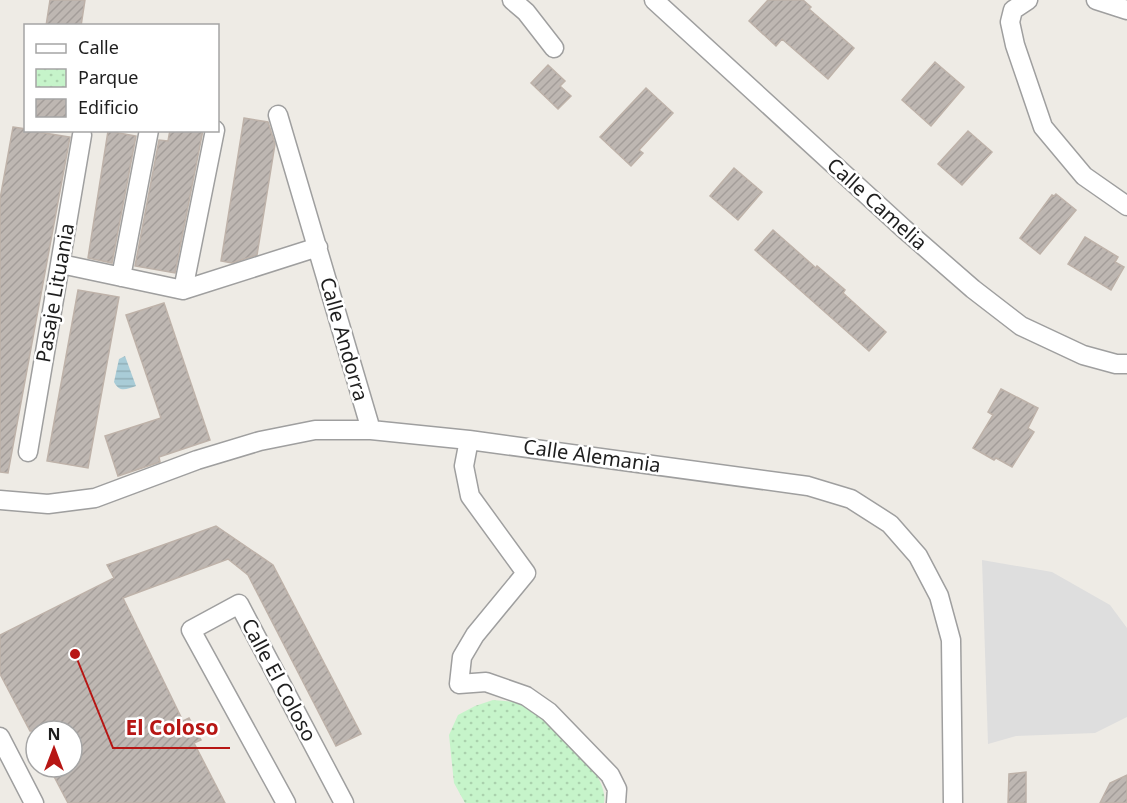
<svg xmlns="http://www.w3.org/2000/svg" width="1127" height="803" viewBox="0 0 1127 803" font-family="'Noto Sans',sans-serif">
<defs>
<pattern id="park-dots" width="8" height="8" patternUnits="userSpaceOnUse" patternTransform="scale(1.5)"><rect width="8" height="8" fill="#c6f4ca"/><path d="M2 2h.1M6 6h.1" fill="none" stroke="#aad1ad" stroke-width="1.8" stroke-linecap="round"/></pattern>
<pattern id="water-rules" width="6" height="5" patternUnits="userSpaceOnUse" patternTransform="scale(1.5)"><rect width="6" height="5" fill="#a9ccd7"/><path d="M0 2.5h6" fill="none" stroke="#91afb8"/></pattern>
<pattern id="building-hatch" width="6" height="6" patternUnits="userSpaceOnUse" patternTransform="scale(1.5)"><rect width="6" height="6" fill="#beb7b2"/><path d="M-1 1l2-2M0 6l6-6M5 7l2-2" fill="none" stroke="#a39d99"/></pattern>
</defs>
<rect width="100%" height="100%" fill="#eeebe5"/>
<path fill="url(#park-dots)" d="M493,700C504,701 515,701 525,705C550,718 610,773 604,803H465L454,783L449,735L458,715L475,706Z"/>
<path fill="#dedede" d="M982,560L1052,572L1110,605L1127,628V717L1095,733L1016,736L988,744Z"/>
<path fill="url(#water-rules)" d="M125,356L136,386C126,389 120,393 114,382L119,359Z"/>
<path fill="url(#building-hatch)" stroke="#beb2a9" stroke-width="1.5" d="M50,0H85L81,26H46Z
M768,0H803L811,7L809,9L854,48L828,79L782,39L776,46L749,21Z
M935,62L964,87L931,126L902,100Z
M548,65L565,81L560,86L571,96L558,109L531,83Z
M646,88L673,113L639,150L643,153L631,166L600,137Z
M244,118L268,122L275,144L257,255L232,263L221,261Z
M13,127L26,129V130L70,137L8,473L0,472V199Z
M170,130H203L175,273L135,266L159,140L168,141Z
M108,131L136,136L112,263L88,258Z
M968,131L992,152L962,185L938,164Z
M734,168L762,192L738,220L710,196Z
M1056,194L1076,210L1040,254L1020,238L1052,195L1054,196Z
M773,230L816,268L817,266L845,290L843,293L886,332L869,351L755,250Z
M1085,237L1118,257L1115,262L1124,267L1111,290L1068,264Z
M78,290L119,297L88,468L47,461Z
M164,303L210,440L159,457L160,462L118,476L105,436L161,418L126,315Z
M1001,389L1038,408L1028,428L1034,432L1012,467L996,458L994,460L973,448L993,415L988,412Z
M216,526L273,565L361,734L336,746L248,575L228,559L123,598L183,721L189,718L201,740L194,743L225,803H68L49,767H72V731H30L0,674V635L114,578L107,565Z
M1026,772V803H1008L1009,774Z
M1127,775V803H1100L1110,783Z"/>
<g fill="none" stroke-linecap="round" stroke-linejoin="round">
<defs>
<path id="minor" d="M512,0L526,12L554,48
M654,0L903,228L973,289L1021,326L1083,355L1116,364H1127
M1028,0L1013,10L1010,22L1015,45L1043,127L1084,176L1127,206
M1096,0L1127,10
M278,115L371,430
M61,264L183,290L318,247
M121,277L149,130
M183,290L215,130
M469,440L464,466L470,496L526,573L475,635L462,657L459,684L486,682L526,696L549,712L610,775L617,789L616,803
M28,452L82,135
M0,500L48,504L95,498L197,460L260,441L315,430H371L469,440L808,486L851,499L890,524L918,556L939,596L951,640L953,803
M0,737L34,803
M286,803L191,630L239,604L344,803"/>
</defs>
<use href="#minor" stroke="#9f9f9f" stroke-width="21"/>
<use href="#minor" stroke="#fff" stroke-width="18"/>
</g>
<g text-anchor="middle" stroke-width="5" stroke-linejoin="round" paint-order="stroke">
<g font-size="20" fill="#1e1e1e" stroke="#fff">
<text transform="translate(877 204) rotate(42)" y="7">Calle Camelia</text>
<text transform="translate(55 293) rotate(-80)" y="7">Pasaje Lituania</text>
<text transform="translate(344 339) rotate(74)" y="7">Calle Andorra</text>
<text transform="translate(592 456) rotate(8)" y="7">Calle Alemania</text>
<text transform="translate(279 680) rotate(62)" y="7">Calle El Coloso</text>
</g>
</g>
<path fill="none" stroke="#b71614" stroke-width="2" d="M75 654L113 748H230"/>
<circle fill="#b71614" stroke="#fff" stroke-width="2" cx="75" cy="654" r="6"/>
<g font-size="21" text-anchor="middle" font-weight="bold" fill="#b71614" stroke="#fff" stroke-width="5" stroke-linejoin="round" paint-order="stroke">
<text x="172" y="735">El Coloso</text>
</g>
<rect x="24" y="24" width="195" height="108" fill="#ffffff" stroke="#a5a5a5" stroke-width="1.5"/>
<rect x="36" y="44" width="30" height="9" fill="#ffffff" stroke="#a5a5a5" stroke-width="1.5"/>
<text x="78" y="54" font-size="18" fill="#1e1e1e">Calle</text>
<rect x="36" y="69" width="30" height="18" fill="url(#park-dots)" stroke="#a5a5a5" stroke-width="1.5"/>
<text x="78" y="84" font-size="18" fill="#1e1e1e">Parque</text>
<rect x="36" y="99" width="30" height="18" fill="url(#building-hatch)" stroke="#a5a5a5" stroke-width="1.5"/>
<text x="78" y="114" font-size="18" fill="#1e1e1e">Edificio</text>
<g transform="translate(54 749)"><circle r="28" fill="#ffffff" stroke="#a5a5a5" stroke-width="1.5"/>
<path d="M0-4.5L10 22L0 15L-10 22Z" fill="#b71614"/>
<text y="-9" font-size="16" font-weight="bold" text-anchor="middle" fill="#1e1e1e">N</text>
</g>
</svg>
